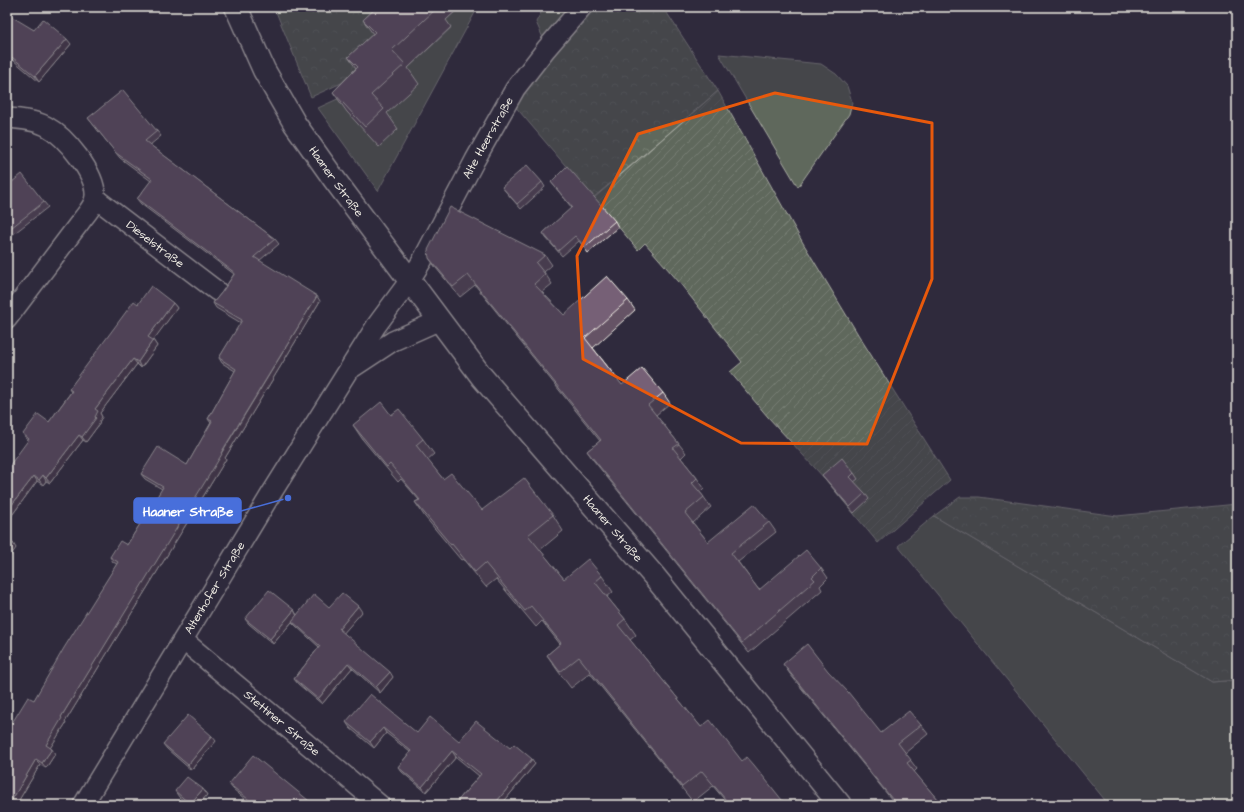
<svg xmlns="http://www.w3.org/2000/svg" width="1244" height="812" viewBox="0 0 1244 812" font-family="'Architects Daughter',sans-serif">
<defs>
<pattern id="forest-crowns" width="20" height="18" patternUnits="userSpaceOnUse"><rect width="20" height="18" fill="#5e685c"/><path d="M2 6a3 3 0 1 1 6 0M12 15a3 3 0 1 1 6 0" fill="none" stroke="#767e73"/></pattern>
<pattern id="garden-furrows" width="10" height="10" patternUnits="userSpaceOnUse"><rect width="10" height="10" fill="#5e685c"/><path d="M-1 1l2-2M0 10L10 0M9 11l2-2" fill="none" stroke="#767e73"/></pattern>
</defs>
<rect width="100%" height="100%" fill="#2f2a3d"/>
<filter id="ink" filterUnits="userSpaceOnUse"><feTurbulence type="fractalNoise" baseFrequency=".025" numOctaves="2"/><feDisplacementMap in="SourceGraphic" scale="8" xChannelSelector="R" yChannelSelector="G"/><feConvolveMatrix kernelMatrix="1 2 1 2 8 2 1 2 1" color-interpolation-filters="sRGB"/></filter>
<g filter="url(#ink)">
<path fill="#5e685c" stroke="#a9aca2" d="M460,7H478L378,191L318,108L355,91L383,112L406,70L451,28L445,21Z
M544,7H570L543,38L536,22Z
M719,54L821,64L836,74L847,86L852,102L849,114L798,187Z
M934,516L1212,682L1237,680V805H1109L898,546Z"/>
<path fill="url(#forest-crowns)" stroke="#a9aca2" d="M274,7H412L348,80L311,97Z
M593,7H663L718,91L593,198L514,105Z
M960,497H979L1117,516L1237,504V680L1212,682L934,516Z"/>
<path fill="url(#garden-furrows)" stroke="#a9aca2" d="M718,91L803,243L859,336L950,480L878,543L826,480L768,417L730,372L742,362L679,282L645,243L638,250L594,198Z"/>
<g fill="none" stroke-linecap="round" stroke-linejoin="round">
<defs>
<g id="minor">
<path d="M7,118C20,119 34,120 46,126C65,136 97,174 95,197C94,206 86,214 81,221L7,319"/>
<path id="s1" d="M95,198L217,291"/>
<path d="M352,368L393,341L440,320"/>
<path id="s2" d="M183,640L380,805"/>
<path id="s3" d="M83,805L271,494L376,326L410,280L422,261L475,160L515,89L546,49L582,7"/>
</g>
<g id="secondary">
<path id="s4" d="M236,7L264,70L295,124L334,179L482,377L654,576L840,805"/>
</g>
</defs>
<use href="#minor" stroke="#f4f1e8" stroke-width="22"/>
<use href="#secondary" stroke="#f4f1e8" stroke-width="25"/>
<use href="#minor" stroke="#2f2a3d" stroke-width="19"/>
<use href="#secondary" stroke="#2f2a3d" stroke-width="22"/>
</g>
<path fill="#655365" stroke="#f4f1e8" d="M377,7H460L446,20L451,27L408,68L419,84L387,113L398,129L379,147L347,112L333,92L356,68L348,57L373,34L363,20Z
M7,18L34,30L71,44L39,82L7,55Z
M88,118L157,131L161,136L150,145L275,239L279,244L259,261L320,301L225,458L226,459L220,469L65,722L66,723L50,748L55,754L46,768L40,765L16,805H7L12,723L34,700L117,564L113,562L110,557L127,545L162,489L145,479L141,474L187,465L211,423L208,419L235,371L222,363L219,358L241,323L216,308L213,303L222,292L234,274L141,204L137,199L151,181L120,158Z
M542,182L545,187L521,209L506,192L502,187Z
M551,182L615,221L618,227L588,253L579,241L562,256L546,238L543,233L572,208Z
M7,186L44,202L48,207L7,239Z
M545,255L552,265L544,272L552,284L542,292L564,315L628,300L635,310L593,348L622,385L663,393L670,403L656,415L679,444L686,453L681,458L697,478L704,488L700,492L711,507L693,523L708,542L769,522L776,532L738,562L759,590L821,568L828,578L820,586L822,590L749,653L594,461L587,451L600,441L475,285L460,297L436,268L429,258Z
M173,303L177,308L153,340L157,346L141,368L137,364L100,413L102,417L99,422L100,423L86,442L83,440L50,483L46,481L43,485L37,481L7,522L28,441L23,434L49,422L71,392L69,389L138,304Z
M391,415L423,439L434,454L427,460L443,479L482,510L553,515L563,531L540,550L564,579L602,576L613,592L607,597L625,619L636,635L630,640L701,727L742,761L786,805H729L713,786L693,802L590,673L571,688L558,671L547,655L560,644L542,621L536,627L496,579L486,587L463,559L461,560L425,517L415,502L419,500L401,479L398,482L363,440L353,425Z
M854,473L858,479L854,482L865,493L869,499L854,513L826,480L822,475Z
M329,607L362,612L343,633L393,677L380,693L352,668L322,704L298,684L294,679L319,647L296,626L292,622L273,644L249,624L245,619L294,610L297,615Z
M783,664L881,733L921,725L928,734L905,753L917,769L914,772L942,805H896L790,674Z
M346,722L417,733L459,741L510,748L535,764L501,805H454L479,776L456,757L426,792L402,772L398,767L410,752L386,733L374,748L350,728Z
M216,741L191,770L167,749L163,744Z
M229,784L314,805H252L233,789Z
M203,789L207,795L198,805H189L179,797L175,791Z"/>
<path fill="#534353" stroke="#f4f1e8" d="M67,39L71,44L39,82L35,76Z
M317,296L320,301L225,458L226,459L220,469L65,722L66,723L49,750L46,745L61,717Z
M173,303L177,308L152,342L148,337Z
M153,340L157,346L141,368L138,362Z
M133,359L137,364L100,413L102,417L99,422L100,423L86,442L82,437L95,417V409Z
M79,435L83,440L50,483L46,478Z
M43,475L46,481L43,485L39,480Z
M34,476L37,481L7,522V511Z
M13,543L16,548L7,561V551Z
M358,606L362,612L342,635L339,629Z
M294,610L297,616L273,644L270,639Z
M348,663L352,668L322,704L318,699Z
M390,672L393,677L380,693L376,687Z
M383,728L386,733L374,748L370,742Z
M212,736L216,741L191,770L188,765Z
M52,749L55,754L46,768L42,763Z
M452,751L456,757L426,792L422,787Z
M36,759L40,765L16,805H9Z
M532,759L535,764L501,805H496L497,801Z
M203,789L207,795L198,805H191L190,804Z"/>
<path fill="#766076" stroke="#f4f1e8" d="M377,7H436L437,8L392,50L405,64L371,95L384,109L365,127L333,92L358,67L348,57L375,32L363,20Z
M9,15L34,30L43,19L67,39L35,76L7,53V18Z
M123,90L157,131L145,141L275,239L254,257L317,296L221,453L222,454L216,464L61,717L62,718L46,745L52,749L42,763L36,759L9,805H7V720L12,723L28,697L34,700L64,648L118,562L110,557L120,541L127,545L163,487L141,474L158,447L187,465L212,421L208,419L236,369L219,358L242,320L213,303L222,292L235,273L137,199L152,179L116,153L88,118Z
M527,165L542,182L517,204L502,187Z
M567,166L615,221L585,247L575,236L558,251L543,233L572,207L551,182Z
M22,174L44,202L7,231V186Z
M450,207L545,255L536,263L545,274L534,284L564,315L607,276L628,300L585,338L622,385L642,368L663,393L648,405L679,444L673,448L697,478L692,483L704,497L685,513L708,542L754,504L769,522L731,553L759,590L806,550L821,568L812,577L815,580L742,643L587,451L601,440L468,275L453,287L429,258L428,250Z
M151,286L173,303L148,337L153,340L138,362L133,359L95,409L98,411L95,417L96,418L82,437L79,435L46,478L43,475L39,480L34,476L7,511V469L29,439L23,434L38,414L49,422L72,391L69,389L134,301L138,304Z
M381,402L391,415L399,409L423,439L416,445L443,479L451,473L482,510L524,478L553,515L528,535L564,579L588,559L602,576L595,582L625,619L618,625L701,727L710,720L742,761L747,757L754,765L786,805H730L702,771L682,787L579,657L560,672L547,655L561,643L531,606L525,611L485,563L475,572L452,544L451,545L415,502L420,500L390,464L387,467L353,425Z
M842,458L854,473L850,477L865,493L850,507L822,475Z
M7,538L13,543L7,551Z
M269,590L294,610L270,639L245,619Z
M342,593L358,606L339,629L390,672L376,687L348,663L318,699L294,679L320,646L292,621L314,594L329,607Z
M807,644L828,671L848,692L881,733L909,711L921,725L898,743L911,760L907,763L942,805H897L783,664Z
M370,694L417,733L430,717L459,741L476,721L510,748L514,744L532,759L497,801L499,802L496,805H454L481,774L452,751L422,787L398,767L411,751L383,728L370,742L346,722Z
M188,715L212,736L188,765L163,744Z
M253,755L314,805H251L253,803L229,784Z
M187,777L203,789L190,804L175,791Z"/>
</g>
<path d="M0 0H1244V812H0ZM775,93L932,123V279L867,444L741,443L583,359L577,256L638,134Z" fill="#2f2a3d" fill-opacity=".55" fill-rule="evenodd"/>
<path fill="none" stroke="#e8590c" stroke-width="3" stroke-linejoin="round" d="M775,93L932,123V279L867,444L741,443L583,359L577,256L638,134Z"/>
<g text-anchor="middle" stroke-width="3.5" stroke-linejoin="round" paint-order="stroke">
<g font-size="12" fill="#f4f1e8" stroke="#2f2a3d">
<text dy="4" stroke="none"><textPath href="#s3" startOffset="781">Alte Heerstraße</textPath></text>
<text dy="4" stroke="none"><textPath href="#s4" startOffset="202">Haaner Straße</textPath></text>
<text dy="4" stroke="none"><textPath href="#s1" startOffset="76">Dieselstraße</textPath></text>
<text dy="4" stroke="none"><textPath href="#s4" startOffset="646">Haaner Straße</textPath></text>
<text dy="4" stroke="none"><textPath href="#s3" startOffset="254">Altenhofer Straße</textPath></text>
<text dy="4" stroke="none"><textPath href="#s2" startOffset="129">Stettiner Straße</textPath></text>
</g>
</g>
<path fill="none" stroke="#486fdb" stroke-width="1.5" d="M288 498L241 511"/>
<circle fill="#486fdb" stroke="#2f2a3d" stroke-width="1.5" cx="288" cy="498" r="4"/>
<rect fill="#486fdb" stroke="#486fdb" stroke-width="1.5" x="134" y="498" width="107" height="25" rx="4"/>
<g font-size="13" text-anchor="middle" font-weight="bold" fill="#fff">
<text x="188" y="516">Haaner Straße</text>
</g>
<rect width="1244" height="812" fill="none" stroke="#2f2a3d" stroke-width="24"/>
<rect x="12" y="12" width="1220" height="788" fill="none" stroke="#f4f1e8" stroke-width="1.5" filter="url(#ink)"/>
</svg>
